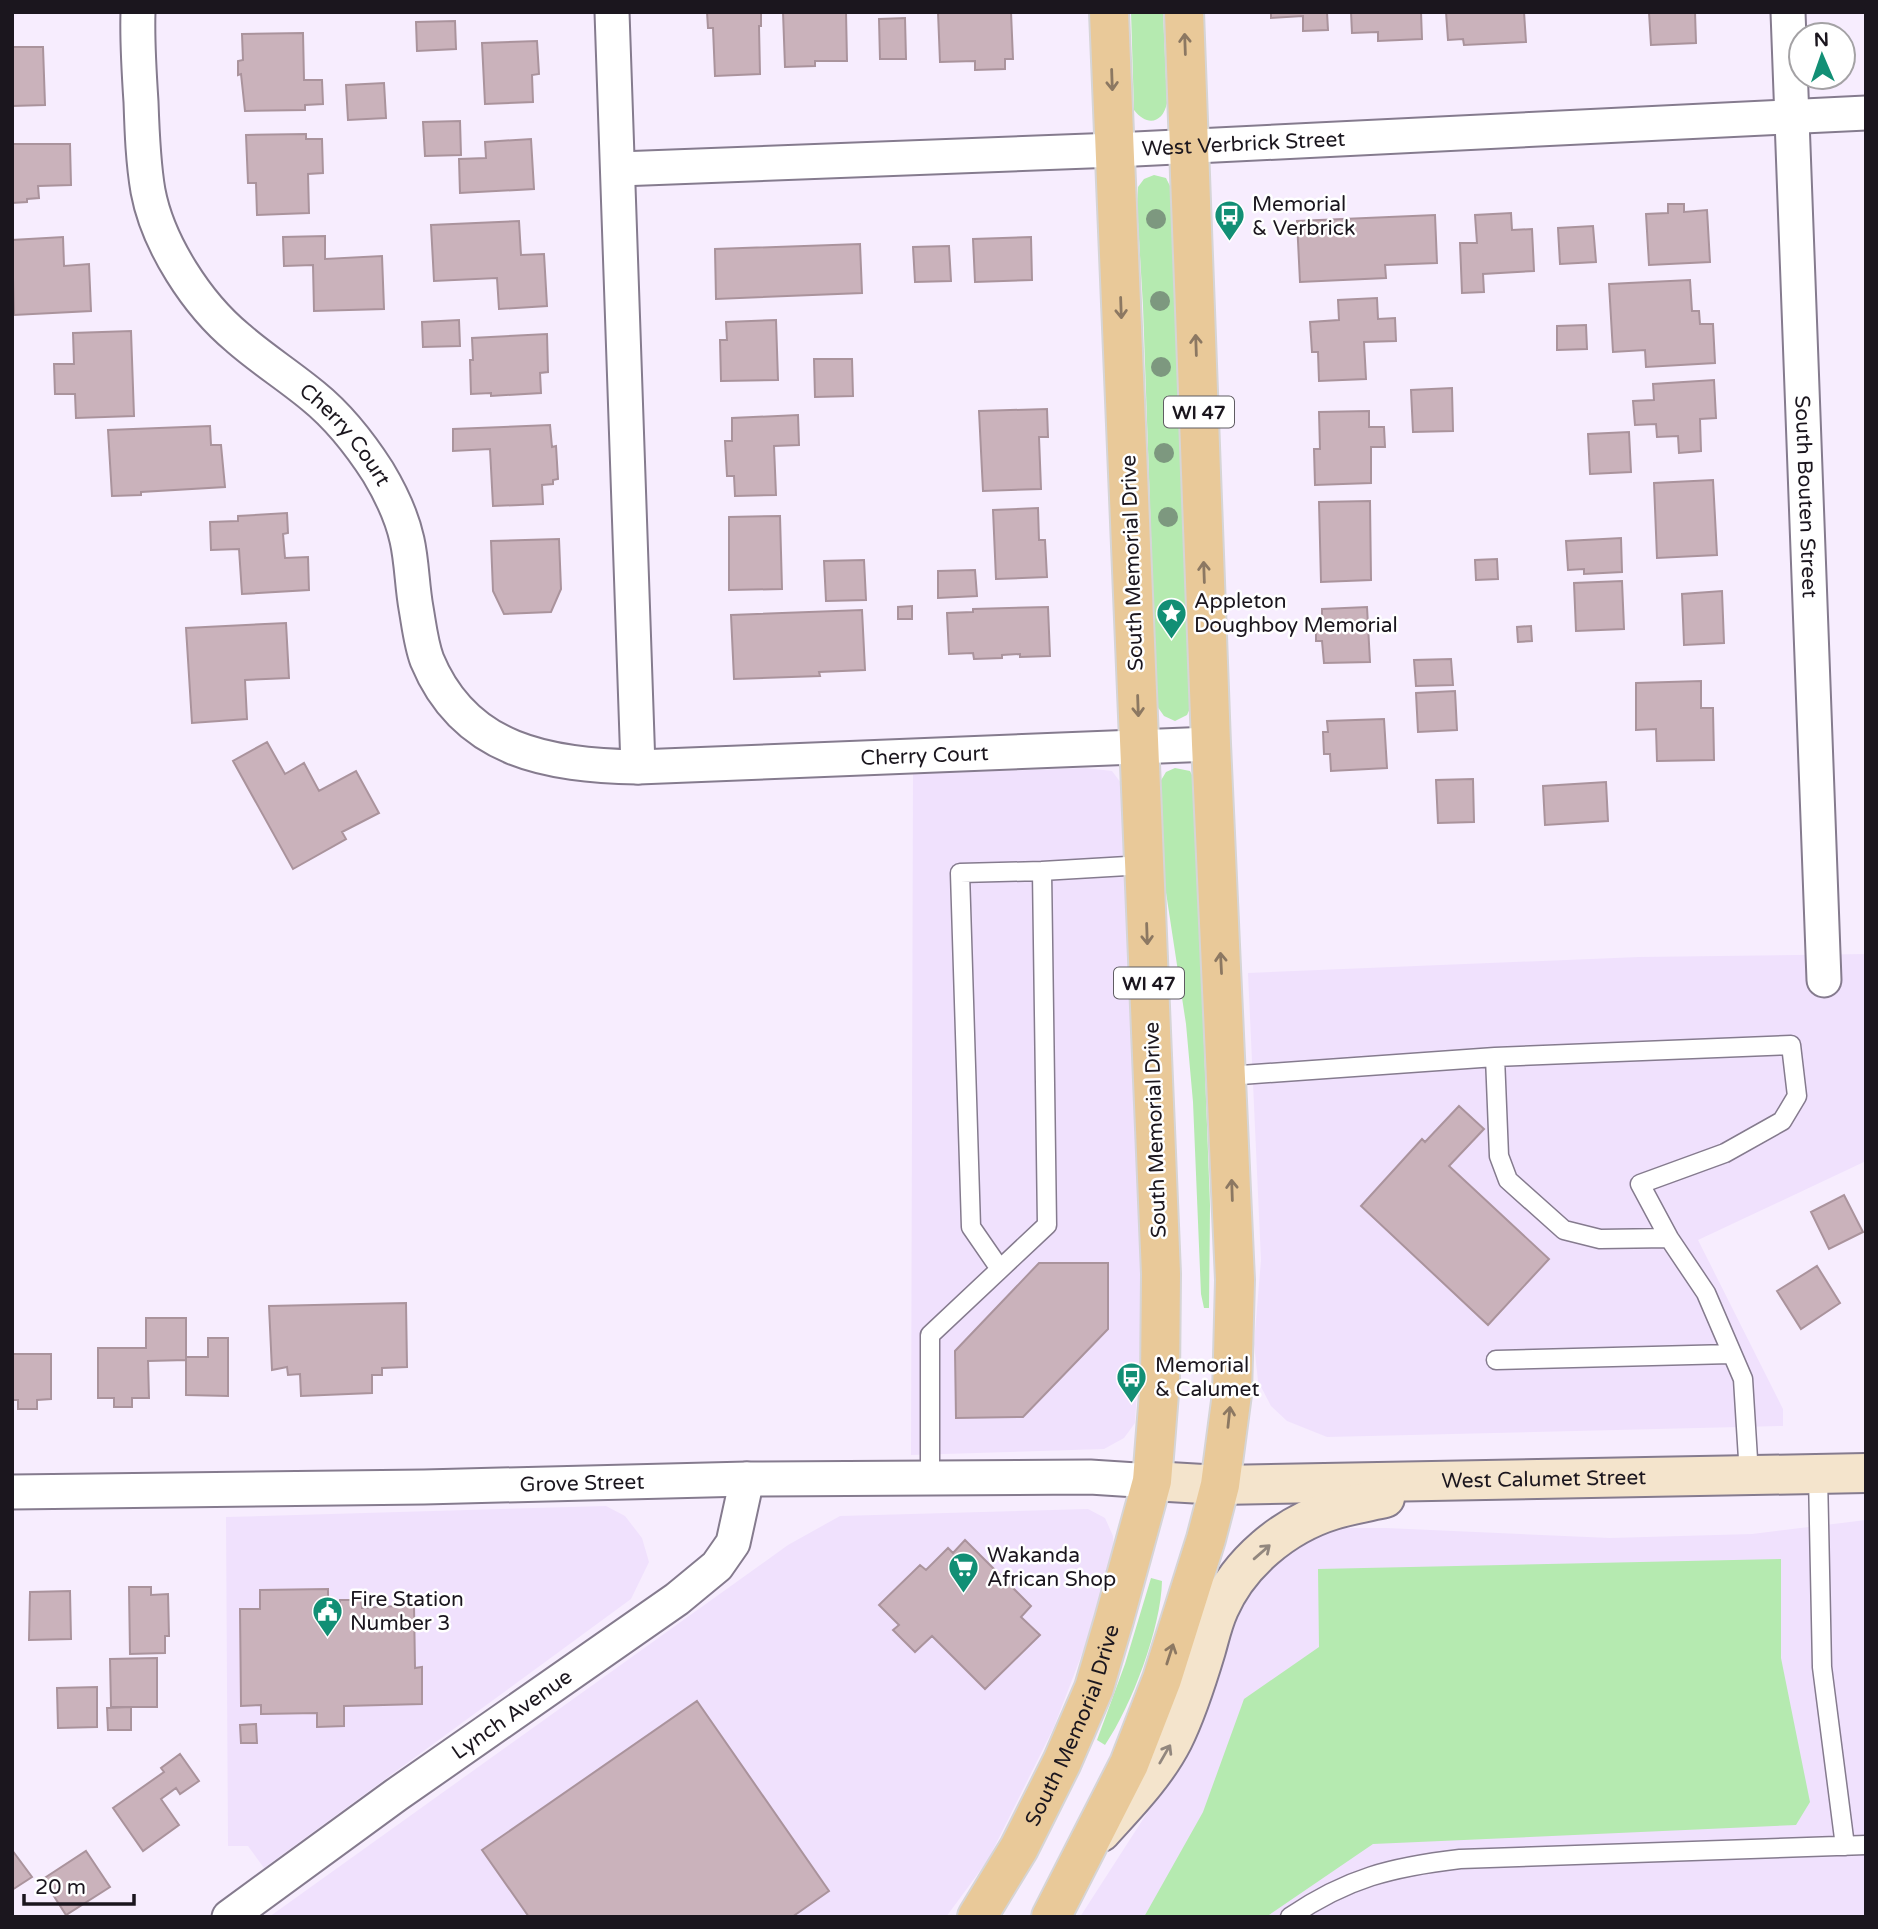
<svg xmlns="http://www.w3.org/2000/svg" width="1878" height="1929" viewBox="0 0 1878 1929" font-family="'Varela Round',sans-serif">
<rect width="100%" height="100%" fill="#f7edfe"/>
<path fill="#f0e1fd" d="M1085,768L1112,771L1121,783L1142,1206L1141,1328L1135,1423L1124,1438L1104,1449L911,1455L913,774Z
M1866,954V1161L1698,1240L1783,1409V1426L1327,1437L1287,1421L1271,1406L1258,1381L1254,1344L1261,1260L1248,973L1639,957Z
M606,1506L625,1516L642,1538L649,1562L631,1599L264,1868L248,1846H228L226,1517Z
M1088,1509L1105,1518L1113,1536L1114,1548L1085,1646L1054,1727L988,1860L946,1917H269L788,1545L840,1516Z
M1866,1520V1917H1080L1147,1813L1187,1740L1231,1612L1271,1558L1336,1528H1386L1610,1538L1752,1534Z"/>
<path fill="#b5eab0" d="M1131,12H1163L1167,103C1163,123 1147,127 1134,110Z
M1154,175L1166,178L1172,190L1192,704L1187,715L1175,721L1164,716L1157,706L1143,306L1137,205L1138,187L1144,179Z
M1175,768L1190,771L1194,779L1210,1205L1209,1308H1204L1201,1294L1193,1102L1186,1024L1165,886L1160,782L1166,772Z
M1781,1559V1658L1810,1802L1796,1825L1373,1844L1266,1917H1144L1203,1812L1244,1699L1319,1647L1318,1569Z
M1151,1578L1162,1581C1161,1628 1132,1705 1105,1745L1097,1740L1125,1664Z"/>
<path fill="#cab2bb" stroke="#aa939c" stroke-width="2" d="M707,12H761V26H759L760,74L715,76L713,28H708Z
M783,12H846L847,61H815V66L785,67Z
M938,12H1011L1013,59H1005V69L975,70V61L940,62Z
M1271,12H1327L1328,30L1303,31V16L1271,18Z
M1351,12H1421L1422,39L1378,41V32L1352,33Z
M1446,12H1524L1526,42L1464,45L1463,39L1448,40Z
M1649,12H1695L1696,43L1651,45Z
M905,18L906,59H880L879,19Z
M455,21L456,49L417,51L416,22Z
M303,33L304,80H322L323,104L305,105V110L245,111L241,74L238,75V61L243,60L242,34Z
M537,41L539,74L532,75L533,102L485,104L482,43Z
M12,47H43L45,105L12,106Z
M384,83L386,118L348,120L346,85Z
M460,121L461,155L425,156L423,122Z
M306,134V139H322L323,173L308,174L309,213L257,215L256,183H248L246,135Z
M531,139L534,189L460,193L459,159L486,158L485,142Z
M12,144H70L71,185L38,186L39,198L27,199V202L12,203Z
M1668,204H1684V212L1707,210L1710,262L1649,265L1646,214L1668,213Z
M1511,213L1512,230L1532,229L1534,271L1483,274L1484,292L1462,293L1460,243H1477L1475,215Z
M1435,215L1437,263L1385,265L1386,278L1300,282L1297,221Z
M519,221L521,255L544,254L547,306L499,309L497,278L434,281L431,225Z
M1593,226L1596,262L1560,264L1558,228Z
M325,236V259L382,256L384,309L314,311L313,265L284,266L283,237Z
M63,237L64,266L89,264L91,311L14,315L12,240Z
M1031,237L1032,280L975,282L973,239Z
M860,244L862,293L716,299L715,249Z
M949,246L951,281L915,282L913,247Z
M1690,280L1692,311H1699L1700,324H1713L1715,363L1646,367L1645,350L1613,352L1609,284Z
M1377,298L1378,319L1395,318L1396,341L1364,342L1366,379L1319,381L1318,352H1312L1310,322L1339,320L1338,300Z
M459,320L460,346L423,347L422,322Z
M776,320L778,380L721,381L720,340H727L726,322Z
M1586,325L1587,349L1557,350V326Z
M131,331L134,416L76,418L75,394H55L54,364H74L73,333Z
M547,334L548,372L540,373L541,393L491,396V393L471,394L470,360H473L472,338Z
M814,359H852L853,396L815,397Z
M1714,380L1716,418L1700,419L1701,451L1679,453L1678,436L1657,437L1656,424L1635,425L1633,401L1654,400L1653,384Z
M1452,388L1453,431L1413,432L1411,390Z
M1047,409L1048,437H1039L1041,489L983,491L979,411Z
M1369,411V427H1384L1385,447H1371V483L1315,485L1314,449H1320L1319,412Z
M798,415L799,445L774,446L776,495L735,496L734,476H727L725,441H732V418Z
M550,425L552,447L556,446L558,479L553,480V484L542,485L543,504L493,506L490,449L453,451V429Z
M210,426L211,445H221L225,487L141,492V495L112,496L108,430Z
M1629,432L1631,472L1590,474L1588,434Z
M1713,480L1717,555L1657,558L1654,483Z
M1370,501L1371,580L1321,582L1319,502Z
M1038,508L1039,540H1045L1047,577L996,579L993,510Z
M287,513L288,533L283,534L285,558L308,557L309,590L242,594L239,549L211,550L210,522L238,521V516Z
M780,516L782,589L729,590V517Z
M1621,538L1622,572L1584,574V569L1568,570L1566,541Z
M559,539L561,589L551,612L504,614L493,591L491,541Z
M1497,559L1498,579L1476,580L1475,560Z
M864,560L866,600L826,601L824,561Z
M975,570L977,596L938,598V571Z
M1622,581L1624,629L1576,631L1574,583Z
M1722,591L1724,643L1684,645L1682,594Z
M912,606V619H898V607Z
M1048,607L1050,656L1020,657V654L1002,655V658L974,659L973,653L949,654L947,613L973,612V609Z
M1367,607L1370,662L1324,663L1322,641H1316V625L1322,624V609Z
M862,610L865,670L819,672L820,676L734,679L731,615Z
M286,623L289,678L245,680L247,719L192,723L186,628Z
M1531,626L1532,641L1518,642L1517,627Z
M1451,659L1453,685L1416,686L1414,660Z
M1701,681V708H1713L1714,760L1657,761L1656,729L1636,730V683Z
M1455,691L1457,730L1418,732L1416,693Z
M1384,719L1387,768L1331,771L1330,754H1324L1323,732H1328L1327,721Z
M267,742L285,774L304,763L319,791L356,771L379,813L342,832L346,839L293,869L233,761Z
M1473,779L1474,822L1438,823L1436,780Z
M1606,782L1608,821L1545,825L1543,786Z
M1459,1106L1484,1129L1449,1166L1549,1259L1488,1325L1361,1206L1422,1139L1425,1142Z
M1844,1195L1863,1232L1829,1249L1811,1212Z
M1039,1263H1108V1329L1023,1417L956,1418L955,1351Z
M1817,1266L1840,1303L1801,1329L1777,1291Z
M406,1303L407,1367L382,1368V1375H372V1393L301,1396L300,1374L288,1375L287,1367L272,1370L269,1306Z
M146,1318H186V1360L148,1361L149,1398H132V1407H114V1398H98V1348H146Z
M208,1338H228V1396L186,1395V1357H208Z
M12,1354H51V1399L37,1400V1409H18V1400H12Z
M965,1540L1031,1606L1021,1617L1040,1635L985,1689L932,1636L915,1652L893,1630L899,1625L879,1605L920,1565L926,1570L948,1548L953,1553Z
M129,1587H151V1595L168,1594L169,1636H165V1653L130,1654Z
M328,1589V1608H340V1600H361L362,1608L414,1605L415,1668L422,1667V1704L344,1706V1726L317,1727V1713L261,1714V1705L241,1706L240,1609H260V1590Z
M70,1591L71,1639L29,1640L30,1592Z
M157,1658V1707H111L110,1659Z
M97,1687V1727L58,1728L57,1688Z
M697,1701L829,1891L792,1917H529L482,1850Z
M131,1707V1730H108L107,1708Z
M256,1724L257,1743H241L240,1725Z
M180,1754L199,1781L180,1794L176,1788L161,1799L179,1825L143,1851L113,1808L164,1772L161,1768Z
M12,1850L32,1877L12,1890Z
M86,1851L110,1887L66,1915L43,1879Z"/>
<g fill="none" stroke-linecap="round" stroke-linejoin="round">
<defs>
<path id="lane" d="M1495,1057L1499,1156L1508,1180L1564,1230L1600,1239L1669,1238
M1227,1076L1495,1057L1791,1045L1797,1096L1782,1121L1725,1153L1640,1184L1669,1238L1706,1293L1743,1379L1749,1475
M1000,1269L971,1227L960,873L1042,871
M1496,1360L1731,1354
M1818,1475L1822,1667L1845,1846
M930,1478V1335L1047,1225L1042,871L1144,865
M1290,1917C1347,1878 1392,1867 1460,1859L1866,1845"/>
<g id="street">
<path id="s1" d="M138,12C137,42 139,72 141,102C142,132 143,162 148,191C158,244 197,304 238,338C262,359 289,376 313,396C339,417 360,444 378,472C390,492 402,517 407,540C412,562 412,586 416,608C419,625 421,644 427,660C465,752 548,765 638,767L1211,744"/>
<path d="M612,12L638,767"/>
<path id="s2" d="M1788,12L1824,980"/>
<path id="s3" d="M619,169L1115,150L1866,113"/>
<path id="s4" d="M12,1492L424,1487L747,1479L1090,1477L1152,1481"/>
<path id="s5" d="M229,1917L396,1795L677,1599L717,1566L733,1543L747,1479"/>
</g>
<g id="secondary">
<path id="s6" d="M1152,1481L1220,1485L1866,1473"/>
<path d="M1101,1832C1127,1803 1155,1775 1173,1740C1187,1712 1197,1680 1206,1650C1210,1636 1213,1622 1219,1609C1239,1563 1284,1525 1333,1510C1349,1505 1367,1502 1385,1498"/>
</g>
<g id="primary">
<path id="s7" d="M977,1917L1019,1848L1062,1762L1094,1688L1114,1620L1152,1481L1160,1381L1161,1274L1109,12"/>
<path d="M1051,1917L1129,1764L1162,1679L1206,1539L1220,1485L1232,1394L1235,1280L1211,744L1184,12"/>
</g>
</defs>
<use href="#lane" stroke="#857b8e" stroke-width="21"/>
<use href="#street" stroke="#857b8e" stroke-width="37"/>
<use href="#secondary" stroke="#857b8e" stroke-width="42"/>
<use href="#primary" stroke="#d6d5d6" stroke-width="42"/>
<use href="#lane" stroke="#fff" stroke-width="18"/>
<use href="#street" stroke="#fff" stroke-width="33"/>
<use href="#secondary" stroke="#f4e4cc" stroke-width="38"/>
<use href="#primary" stroke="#e9c999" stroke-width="38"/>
</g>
<g fill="#7d987f">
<circle cx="1156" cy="219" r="10"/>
<circle cx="1160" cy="301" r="10"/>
<circle cx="1161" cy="367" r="10"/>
<circle cx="1164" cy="453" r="10"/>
<circle cx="1168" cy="517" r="10"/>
</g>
<defs><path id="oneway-shaft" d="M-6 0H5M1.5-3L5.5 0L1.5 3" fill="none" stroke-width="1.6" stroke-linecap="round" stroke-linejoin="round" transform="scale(1.75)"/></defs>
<g stroke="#8c7862">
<use href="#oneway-shaft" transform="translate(1185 44) rotate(-92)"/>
<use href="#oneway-shaft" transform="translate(1112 80) rotate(88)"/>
<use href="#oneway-shaft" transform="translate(1121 308) rotate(88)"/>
<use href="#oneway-shaft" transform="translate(1196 345) rotate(-92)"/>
<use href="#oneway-shaft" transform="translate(1204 572) rotate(-92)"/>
<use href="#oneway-shaft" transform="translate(1138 706) rotate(88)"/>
<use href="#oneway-shaft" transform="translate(1147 934) rotate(88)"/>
<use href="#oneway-shaft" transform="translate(1221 963) rotate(-93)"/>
<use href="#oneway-shaft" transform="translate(1232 1190) rotate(-92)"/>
<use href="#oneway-shaft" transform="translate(1229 1417) rotate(-84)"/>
<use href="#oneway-shaft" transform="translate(1170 1654) rotate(-72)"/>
</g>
<g stroke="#92877e">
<use href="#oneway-shaft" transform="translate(1262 1552) rotate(-41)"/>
<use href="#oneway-shaft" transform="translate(1165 1754) rotate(-60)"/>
</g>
<defs>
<symbol id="bus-pin" viewBox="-11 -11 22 30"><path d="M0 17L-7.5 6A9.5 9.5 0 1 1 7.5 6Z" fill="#128f75" stroke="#fff"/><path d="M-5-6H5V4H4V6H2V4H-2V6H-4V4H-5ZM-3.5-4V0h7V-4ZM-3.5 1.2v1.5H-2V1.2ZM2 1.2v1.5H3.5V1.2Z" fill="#fff"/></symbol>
<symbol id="sight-pin" viewBox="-11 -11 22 30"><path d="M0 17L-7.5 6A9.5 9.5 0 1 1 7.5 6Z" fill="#128f75" stroke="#fff"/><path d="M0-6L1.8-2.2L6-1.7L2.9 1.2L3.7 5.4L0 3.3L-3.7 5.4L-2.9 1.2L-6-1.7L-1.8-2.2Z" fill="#fff"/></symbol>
<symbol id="supermarket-pin" viewBox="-11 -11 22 30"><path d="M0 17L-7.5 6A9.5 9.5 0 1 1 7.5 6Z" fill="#128f75" stroke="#fff"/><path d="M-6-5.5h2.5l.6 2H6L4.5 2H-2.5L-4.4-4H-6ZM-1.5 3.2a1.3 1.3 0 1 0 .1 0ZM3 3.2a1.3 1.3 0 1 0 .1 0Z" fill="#fff"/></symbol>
<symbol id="civic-pin" viewBox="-11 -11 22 30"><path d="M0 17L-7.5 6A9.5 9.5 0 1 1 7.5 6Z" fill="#128f75" stroke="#fff"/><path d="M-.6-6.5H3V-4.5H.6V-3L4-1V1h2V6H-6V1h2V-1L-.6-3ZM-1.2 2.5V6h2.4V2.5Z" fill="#fff"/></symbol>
</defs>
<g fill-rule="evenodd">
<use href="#bus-pin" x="1212" y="198" width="35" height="47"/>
<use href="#sight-pin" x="1154" y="596" width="35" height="47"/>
<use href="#bus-pin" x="1114" y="1360" width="35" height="47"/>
<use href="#supermarket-pin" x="946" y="1550" width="35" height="47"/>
<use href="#civic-pin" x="310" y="1594" width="35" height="47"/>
</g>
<g text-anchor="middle" stroke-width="5" stroke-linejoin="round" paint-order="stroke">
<g fill="#fff" stroke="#5f5c62" stroke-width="2">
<rect x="1164" y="396.5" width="70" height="31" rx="5"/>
<rect x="1114" y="967.5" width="70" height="31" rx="5"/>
</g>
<g font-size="19" font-weight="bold" fill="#1b161e">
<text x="1199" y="419">WI 47</text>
<text x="1149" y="990">WI 47</text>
</g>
<g font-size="21" fill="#1b161e" stroke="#fff">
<text dy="7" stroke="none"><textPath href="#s3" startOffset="625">West Verbrick Street</textPath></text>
<text dy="7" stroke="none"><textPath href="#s1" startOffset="500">Cherry Court</textPath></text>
<text dy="7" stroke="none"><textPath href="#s2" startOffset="485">South Bouten Street</textPath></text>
<text transform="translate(1132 563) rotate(-92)" y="7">South Memorial Drive</text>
<text dy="7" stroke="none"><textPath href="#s1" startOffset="1286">Cherry Court</textPath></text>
<text transform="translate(1155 1130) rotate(-92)" y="7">South Memorial Drive</text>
<text dy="7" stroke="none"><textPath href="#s6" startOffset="392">West Calumet Street</textPath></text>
<text dy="7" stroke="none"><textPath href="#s4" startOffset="570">Grove Street</textPath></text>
<text dy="7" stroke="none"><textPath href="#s5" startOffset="348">Lynch Avenue</textPath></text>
<text dy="7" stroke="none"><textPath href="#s7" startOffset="215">South Memorial Drive</textPath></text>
</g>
<g font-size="21" fill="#1b161e" stroke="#fff" text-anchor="start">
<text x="1252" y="211">Memorial<tspan x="1252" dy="24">&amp; Verbrick</tspan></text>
<text x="1194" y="608">Appleton<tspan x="1194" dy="24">Doughboy Memorial</tspan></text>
<text x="1155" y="1372">Memorial<tspan x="1155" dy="24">&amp; Calumet</tspan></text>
<text x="987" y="1562">Wakanda<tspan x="987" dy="24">African Shop</tspan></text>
<text x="350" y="1606">Fire Station<tspan x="350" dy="24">Number 3</tspan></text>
</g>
</g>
<rect width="1878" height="1929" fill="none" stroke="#1b161e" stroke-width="28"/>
<g transform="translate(1822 56) rotate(358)"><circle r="33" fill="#ffffff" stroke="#a4a2a5" stroke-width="2"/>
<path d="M0-5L12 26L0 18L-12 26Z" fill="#128f75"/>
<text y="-10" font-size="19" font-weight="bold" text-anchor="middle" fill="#1b161e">N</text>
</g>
<path d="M24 1894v10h110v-10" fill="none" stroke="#1b161e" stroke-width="3.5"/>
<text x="35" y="1894" font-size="21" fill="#1b161e" stroke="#ffffff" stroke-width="5" paint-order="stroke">20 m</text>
</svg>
